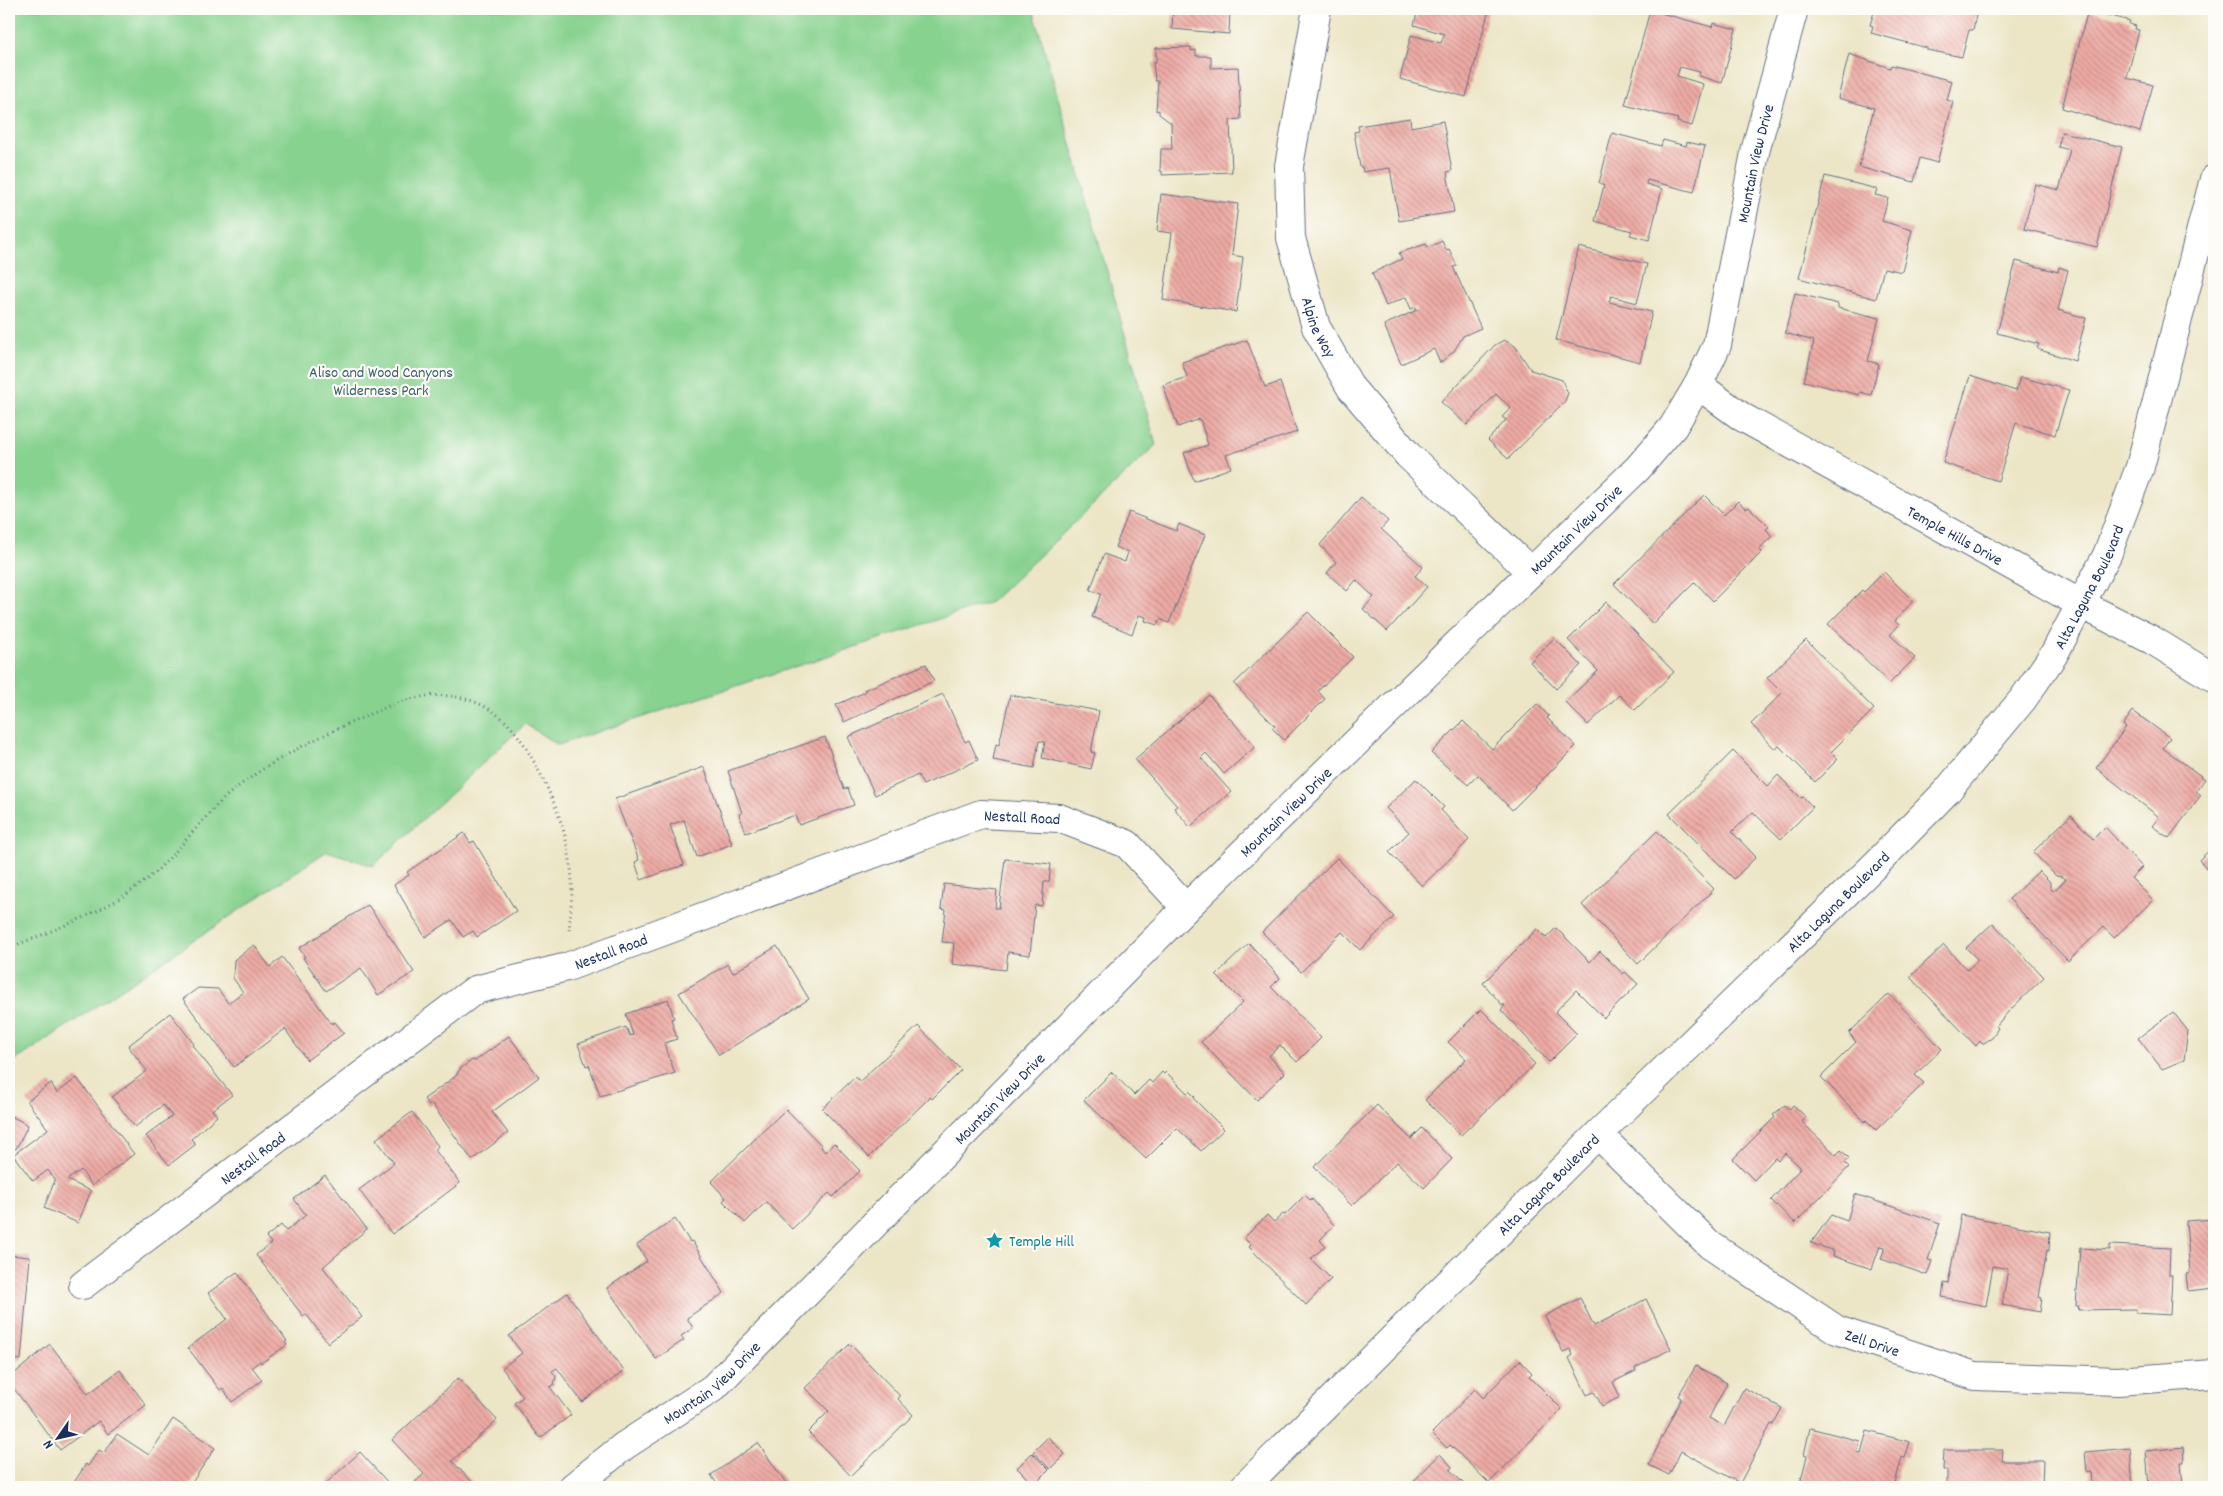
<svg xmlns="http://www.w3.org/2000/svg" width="2223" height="1496" viewBox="0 0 2223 1496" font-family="Dekko,sans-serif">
<defs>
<pattern id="building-back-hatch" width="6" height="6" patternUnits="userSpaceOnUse" patternTransform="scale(1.25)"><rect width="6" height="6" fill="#eeaaa4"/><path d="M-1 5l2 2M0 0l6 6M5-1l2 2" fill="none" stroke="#c08b89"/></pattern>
</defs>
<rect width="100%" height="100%" fill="#fdfcf7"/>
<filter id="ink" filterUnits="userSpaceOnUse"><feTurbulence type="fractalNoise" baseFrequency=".02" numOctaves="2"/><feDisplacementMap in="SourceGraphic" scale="10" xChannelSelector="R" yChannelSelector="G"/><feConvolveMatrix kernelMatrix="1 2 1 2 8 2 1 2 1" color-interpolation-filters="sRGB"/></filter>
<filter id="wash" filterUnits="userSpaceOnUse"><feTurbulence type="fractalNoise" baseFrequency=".0096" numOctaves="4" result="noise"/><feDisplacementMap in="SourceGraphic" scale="20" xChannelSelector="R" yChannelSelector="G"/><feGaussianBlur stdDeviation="1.12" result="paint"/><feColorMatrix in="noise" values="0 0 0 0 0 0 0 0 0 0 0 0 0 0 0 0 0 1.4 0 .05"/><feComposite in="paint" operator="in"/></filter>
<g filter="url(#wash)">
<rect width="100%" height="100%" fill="#ece6c7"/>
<path fill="#87d28f" stroke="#518076" d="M9,9H1033L1156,445L991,602L558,745L525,724L373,866L327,851L9,1065Z"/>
<g id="blocks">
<path fill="url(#building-back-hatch)" d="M1173,9H1230L1229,34L1172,29Z
M1418,9H1489L1466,97L1400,79L1411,35L1441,43L1444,34L1414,25Z
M1875,9H1988L1976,15L1973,30H1969L1962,57L1927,50V48L1871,33L1873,26L1870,25Z
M1650,10L1712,27L1713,23L1736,29L1722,83L1699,76L1700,72L1680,67L1677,76L1703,84L1692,126L1677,122L1678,119L1625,105Z
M2088,10L2130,21L2129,24L2136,26L2135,29L2139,30L2127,78L2153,85L2140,132L2062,108Z
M1191,47V51L1196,50V56H1211V68L1238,67L1241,119L1230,120L1232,172L1162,175V171H1160L1161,149H1172L1171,123L1159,114V110L1156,111L1158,81H1155L1153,63H1156V48Z
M1849,54L1890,68L1891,65L1952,81L1947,100L1953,102L1937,163L1920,158L1914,182L1859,167L1874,108L1838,98Z
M1410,118L1411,127L1443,121L1452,171L1447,172L1454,212L1399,221L1390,168L1363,172L1362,167H1360L1354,132L1359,131L1358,126Z
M2062,132L2122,147L2097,247L2024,229L2035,184L2059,190L2070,150L2058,147Z
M1612,133L1661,146L1663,140L1686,146L1687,142L1705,146L1694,192L1647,180L1646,184L1662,189L1649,240L1630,235L1632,231L1595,221L1604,185L1599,183Z
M1825,176L1877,189L1875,195L1888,198L1882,221L1912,230L1902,272L1884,268L1876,299L1799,278Z
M1161,194L1238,204L1232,255L1243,257L1236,312L1163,300L1172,233L1157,231Z
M1442,241L1446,250L1449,249L1457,266L1453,267L1481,328L1463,336L1454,351L1440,363L1434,349L1401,364L1384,325L1417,310L1416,307L1411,309L1406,297L1386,306L1372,273L1402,259L1399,253L1426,244L1428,248Z
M1579,247L1647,264L1637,303L1611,296L1609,302L1652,312L1640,362L1556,340Z
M2016,261L2058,272L2059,267L2068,270L2058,310L2086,318L2075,361L2037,349L2039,344L1997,333Z
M1795,293L1838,304V308L1879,318L1868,361L1879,364L1871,395L1860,392L1859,395L1804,381L1814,341L1785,333Z
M1247,340L1265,387L1280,382L1297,432L1226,455L1231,468L1194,481L1184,453L1208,445L1200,419L1178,427L1163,385L1187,377L1182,362Z
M1504,340L1515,346L1531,370L1562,380L1568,393L1565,401L1508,459L1488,440L1506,420L1502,417L1511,408L1496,394L1467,425L1441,402L1495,345Z
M1970,376L2016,391L2020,377L2069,390L2055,435L2016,423L1998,481L1943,463Z
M1704,495L1724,515L1738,501L1746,509L1749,507L1769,527L1766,529L1772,536L1759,549L1762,552L1713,601L1695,582L1653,624L1614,584Z
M1361,497L1388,521L1381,529L1423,567L1415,576L1427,587L1387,631L1363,609L1374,597L1356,580L1347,591L1327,573L1336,562L1320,545Z
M1129,512L1176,531L1179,524L1205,535L1169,623L1160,619L1157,625L1145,621L1146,617L1139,615L1132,634L1092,617L1101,594L1090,590L1104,554L1125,562L1128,552L1115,547Z
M1884,572L1913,601L1895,621L1899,625L1890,635L1915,658L1890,683L1828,624L1862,590L1864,592Z
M1606,602L1674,672L1635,710L1619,695L1588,725L1565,702L1598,671L1568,640Z
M1308,612L1353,657L1318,691L1325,699L1284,740L1272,728L1275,726L1234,684Z
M1554,638L1581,665L1556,689L1530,662Z
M1806,640L1874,709L1831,752L1838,759L1815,782L1779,746L1775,749L1751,724L1782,693L1767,678Z
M926,664L934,681L844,722L836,705L865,692L864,690Z
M943,694L965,742L969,740L978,760L923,785L918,775L875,795L848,737Z
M1010,695L1099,711L1091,752L1095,753L1091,769L1042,758L1045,742L1039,741L1034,768L993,760L996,744L999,745Z
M1209,695L1255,747L1224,774L1206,753L1201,758L1231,792L1190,827L1174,808L1177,806L1135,759Z
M1537,704L1549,716L1547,718L1576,746L1512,810L1478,775L1468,785L1431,753L1463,721L1492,749Z
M2133,711L2170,738L2163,748L2205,779L2196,791L2201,795L2169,838L2152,826L2159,817L2096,768L2126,727L2123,725Z
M825,737L844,789L848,788L854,805L799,825L795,815L746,833L739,814L742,813L728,771Z
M1733,751L1768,786L1778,775L1801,798L1803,797L1813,807L1781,839L1753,812L1732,832L1756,857L1734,879L1669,814Z
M704,767L732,844L697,857L684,820L670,825L684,865L641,880L635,862L639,860L615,799Z
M1416,779L1444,807L1441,810L1469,840L1422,886L1389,852L1409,832L1386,808Z
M2071,815L2093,839L2105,827L2142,867L2131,878L2153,900L2114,938L2104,927L2068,961L2009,899L2039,871L2050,882V888L2053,891L2066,880L2062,877L2056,876L2033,852Z
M1657,831L1714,889L1638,964L1582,905Z
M464,833L470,843L474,841L516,911L477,937L473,931L463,937L452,920L425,937L394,885L409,875L407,872Z
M2214,846V877L2199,860Z
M1337,858L1394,917L1360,950L1342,932L1301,972L1262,932Z
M1005,859L1051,864L1049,882H1044L1042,906L1035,905L1030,955L1008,952L1006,970L952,964L954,943L942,942L946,910L941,909L944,884L997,890L995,908H999Z
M368,905L414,972L378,995L361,968L326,991L303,958L305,957L299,948Z
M1993,923L2044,977L2008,1012L1996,1026L1998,1028L1992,1038L1982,1044L1980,1041L1976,1046L1910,977L1944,945L1967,970L1978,960L1966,948Z
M1556,928L1590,962L1600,951L1623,974L1625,972L1638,984L1604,1018L1576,990L1555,1012L1577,1034L1549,1062L1501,1010L1505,1005H1502L1483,983L1537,929L1546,938Z
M1249,943L1280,978L1271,987L1321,1038L1297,1062L1280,1045L1269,1056L1285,1073L1257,1100L1201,1042L1243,1002L1216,975Z
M254,945L270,967L282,957L332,1024L335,1022L344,1033L307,1060L285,1029L234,1067L183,999L198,988L218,989L228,1003L243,992L233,978L234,960Z
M777,946L809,999L719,1055L679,993L728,964L733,973Z
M1889,994L1942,1049L1915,1075L1924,1083L1876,1130L1866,1120L1865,1122L1821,1077L1856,1042L1849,1033Z
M668,999L674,1018L671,1019L677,1039L664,1043L675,1073L600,1096L589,1065L586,1066L578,1044L626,1027L630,1036L633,1035L626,1014Z
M1481,1009L1535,1064L1461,1135L1425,1100L1466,1059L1448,1042Z
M2173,1012L2188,1031L2184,1060L2162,1069L2138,1038Z
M170,1013L194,1044L192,1045L232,1095L212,1110L217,1116L191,1139L196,1144L169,1165L146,1136L172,1116L163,1105L135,1127L112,1097L147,1071L128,1046Z
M918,1026L961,1070L932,1099L930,1097L869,1157L822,1109L855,1077L860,1081Z
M509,1036L539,1077L492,1112L508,1133L472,1160L432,1104L429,1106L424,1099L456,1076L460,1069L472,1060L475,1061Z
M1112,1072L1134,1095L1149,1080L1152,1083L1162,1072L1164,1074L1166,1072L1187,1093L1189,1091L1195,1097L1194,1099L1224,1129L1201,1151L1177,1128L1146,1159L1084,1100Z
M77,1078L134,1154L92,1186L81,1170L67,1180L91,1191L78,1223L44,1208L55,1180L48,1170L33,1181L13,1155L48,1129L27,1101L51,1083L57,1093Z
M1377,1105L1411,1139L1422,1128L1452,1159L1424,1188L1397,1162L1352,1206L1314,1167Z
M1785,1105L1790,1109L1793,1105L1806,1117L1802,1122L1836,1155L1841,1150L1849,1158L1845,1163L1849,1167L1795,1223L1771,1200L1801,1168L1785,1153L1778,1161L1775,1158L1754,1180L1733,1159L1775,1117L1773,1115Z
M786,1109L822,1146L821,1147L825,1152L834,1143L860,1171L833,1197L829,1193L792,1229L766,1202L745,1223L723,1201L726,1198L711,1182Z
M412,1112L438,1146L435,1150L460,1183L392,1234L359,1190L394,1163L376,1139Z
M9,1115L28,1125L16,1149L9,1146Z
M325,1175L367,1229L323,1267L362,1317L328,1343L306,1314L303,1316L256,1255L271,1243L266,1237L281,1225L286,1231L306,1215L294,1199Z
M1855,1194L1940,1223L1928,1260L1932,1261L1927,1275L1881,1259L1885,1247L1880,1246L1872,1269L1833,1256L1834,1251L1811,1243L1831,1215L1847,1221Z
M1305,1195L1311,1201L1312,1199L1334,1225L1320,1240L1325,1246L1311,1259L1331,1279L1306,1305L1249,1247L1251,1245L1244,1238L1267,1215L1274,1222L1283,1214L1285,1215Z
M1961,1215L2050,1232L2049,1251L2047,1250L2039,1297L2042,1298L2040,1312L2002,1305L2008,1269L1993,1266L1986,1306L1942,1297L1944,1283L1948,1284Z
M675,1219L690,1242L692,1241L724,1293L687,1318L693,1328L681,1336L684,1340L656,1359L607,1288L647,1261L637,1245Z
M2214,1219V1288L2188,1291L2186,1274L2190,1273L2186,1221Z
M2110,1245L2170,1248L2169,1275H2172L2170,1315L2136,1313V1309L2078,1310L2079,1306H2076L2080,1248L2110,1250Z
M9,1255L30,1257L21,1360L9,1359Z
M237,1272L287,1341L285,1342L287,1345L261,1363L260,1361L252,1367L262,1380L232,1402L223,1388L220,1390L188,1348L227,1319L208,1293Z
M567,1293L624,1371L582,1402L557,1368L552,1371L556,1376L554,1385L550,1387L571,1415L540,1438L514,1403L523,1397L502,1368L522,1353L509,1336Z
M1580,1298L1594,1326L1646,1299L1671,1349L1635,1368L1636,1371L1613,1382L1620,1397L1602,1406L1594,1392L1587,1395L1569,1358L1573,1355L1570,1349L1563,1352L1545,1316Z
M50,1344L88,1394L120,1370L146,1405L108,1434L99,1421L60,1450L9,1382V1378Z
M850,1344L900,1396L898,1399L913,1415L851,1476L808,1432L829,1411L805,1388Z
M1520,1360L1532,1373L1529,1376L1562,1409L1489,1483L1450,1445L1447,1448L1432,1433L1475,1389L1483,1398Z
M1696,1366L1727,1383L1709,1418L1724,1426L1744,1388L1782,1408L1773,1425L1771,1424L1740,1483L1681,1451L1669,1475L1649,1465L1681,1398L1678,1396Z
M458,1378L497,1420L452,1461L474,1484L470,1487H418L414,1483L424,1474L392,1440Z
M173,1419L215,1448L189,1487H71L86,1464L88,1466L99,1450L104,1453L117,1434L149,1455Z
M1810,1428L1860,1441L1857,1452L1861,1453L1867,1431L1910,1442L1905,1458L1902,1457L1894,1487H1812L1800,1484L1807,1456L1804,1455Z
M1048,1437L1065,1454L1050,1469L1033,1452Z
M758,1443L788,1486L719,1487L711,1475Z
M2183,1447L2184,1462H2181L2183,1487H2149L2146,1451Z
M2130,1448L2133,1487H2092L2091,1471L2087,1472L2085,1452Z
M1944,1450H2003L2002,1461H2043L2042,1487H1947V1470H1943Z
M360,1452L392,1487H325L323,1486Z
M1032,1453L1049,1470L1034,1485L1017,1468Z
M1440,1454L1452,1467L1450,1470L1467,1487H1408Z"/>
</g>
</g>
<g filter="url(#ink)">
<use href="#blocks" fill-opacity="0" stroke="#646f83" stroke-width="1"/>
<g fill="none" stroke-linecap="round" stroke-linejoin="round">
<defs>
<g id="minor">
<path id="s1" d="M1317,9L1289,166L1291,238L1316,327L1351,388L1408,455L1531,572"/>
<path id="s2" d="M1698,385L1742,417L2081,604L2152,640L2214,678"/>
<path id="s3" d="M1598,1134L1710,1245L1837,1330L1975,1376L2118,1381L2214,1374"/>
<path id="s4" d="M83,1285L475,990L567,967L981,814L1059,818L1127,844L1186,908"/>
<path id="s5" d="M573,1487L624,1446L713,1388L1186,908L1638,468L1673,427L1698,385L1717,345L1756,148L1794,9"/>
</g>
<g id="major">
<path id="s6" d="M1244,1487L1598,1134L1878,862L1947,791L2023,699L2054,654L2107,555L2140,467L2214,179"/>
</g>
</defs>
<use href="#minor" stroke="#646f83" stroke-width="30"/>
<use href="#major" stroke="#646f83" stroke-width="30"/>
<path stroke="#646f83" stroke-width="3" stroke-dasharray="1 4" stroke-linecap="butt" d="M9,948C56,929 106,912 146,880C181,852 204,812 240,785C274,760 312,740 350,723C368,716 387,705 406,700C460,686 503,705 529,753C552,793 572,839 572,887C572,902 570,917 569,931"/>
<use href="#minor" stroke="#fff" stroke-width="28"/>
<use href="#major" stroke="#fff" stroke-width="28"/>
</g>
</g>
<defs>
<symbol id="sight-bare" viewBox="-9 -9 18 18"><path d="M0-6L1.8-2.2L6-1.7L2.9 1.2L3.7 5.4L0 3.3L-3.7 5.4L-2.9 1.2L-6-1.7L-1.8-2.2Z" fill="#0f9aa8" stroke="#fdfcf7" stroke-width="2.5" paint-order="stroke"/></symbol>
</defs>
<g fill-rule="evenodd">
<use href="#sight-bare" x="982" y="1228" width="25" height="25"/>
</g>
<g text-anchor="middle" stroke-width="4.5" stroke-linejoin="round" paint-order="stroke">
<g font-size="16" fill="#1b2f5e" stroke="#fdfcf7">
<text dy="6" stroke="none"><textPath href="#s5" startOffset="1809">Mountain View Drive</textPath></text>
<text dy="6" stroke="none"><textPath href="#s1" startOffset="325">Alpine Way</textPath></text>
<text dy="6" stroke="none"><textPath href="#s5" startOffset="1389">Mountain View Drive</textPath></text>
<text dy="6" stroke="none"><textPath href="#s2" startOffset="298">Temple Hills Drive</textPath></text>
<text dy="6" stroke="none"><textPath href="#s6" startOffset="1239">Alta Laguna Boulevard</textPath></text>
<text dy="6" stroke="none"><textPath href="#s5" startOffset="984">Mountain View Drive</textPath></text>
<text dy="6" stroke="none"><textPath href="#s4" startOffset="1068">Nestall Road</textPath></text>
<text dy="6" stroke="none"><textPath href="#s6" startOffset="834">Alta Laguna Boulevard</textPath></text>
<text dy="6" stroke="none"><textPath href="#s4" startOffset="632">Nestall Road</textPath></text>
<text dy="6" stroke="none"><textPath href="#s5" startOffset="579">Mountain View Drive</textPath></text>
<text dy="6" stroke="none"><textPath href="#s4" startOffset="212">Nestall Road</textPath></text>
<text dy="6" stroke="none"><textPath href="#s6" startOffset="429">Alta Laguna Boulevard</textPath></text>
<text dy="6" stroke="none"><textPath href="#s3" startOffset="348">Zell Drive</textPath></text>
<text dy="6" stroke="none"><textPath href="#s5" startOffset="174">Mountain View Drive</textPath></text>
</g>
<g font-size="16" fill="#3b606d" stroke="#fdfcf7">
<text x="381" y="377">Aliso and Wood Canyons<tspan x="381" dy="18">Wilderness Park</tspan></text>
</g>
<g font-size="16" fill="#0d838f" stroke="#fdfcf7" text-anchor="start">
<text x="1009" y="1246">Temple Hill</text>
</g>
</g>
<rect width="2223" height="1496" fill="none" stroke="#fdfcf7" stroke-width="30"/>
<g transform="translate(58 1438) rotate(236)" stroke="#fdfcf7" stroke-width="4" paint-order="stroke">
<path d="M0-4L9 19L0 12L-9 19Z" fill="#1b2f5e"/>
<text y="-8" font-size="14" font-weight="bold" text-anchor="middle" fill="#1b2f5e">N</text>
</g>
</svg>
